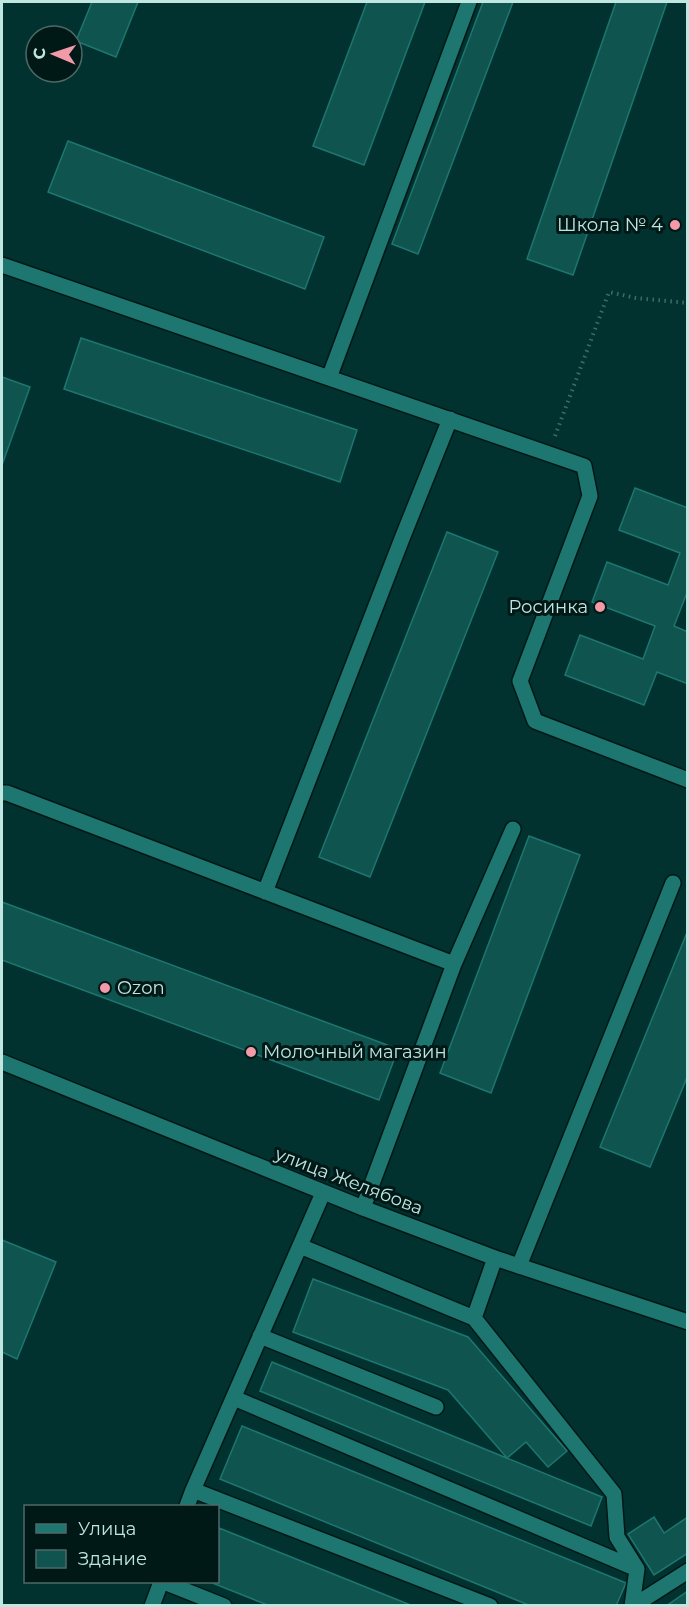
<svg xmlns="http://www.w3.org/2000/svg" width="689" height="1607" viewBox="0 0 689 1607" font-family="Montserrat,sans-serif">
<rect width="100%" height="100%" fill="#023230"/>
<path fill="#105450" stroke="#1d7670" stroke-width="1.5" d="M92,2H138L116,57L76,41Z
M367,2H425L364,165L313,146Z
M483,2H513L418,254L392,244Z
M616,2H667L573,275L527,259Z
M68,141L324,237L305,289L48,192Z
M81,338L357,430L340,482L64,389Z
M2,377L30,387L2,465Z
M635,488L688,508V590L674,626L688,632V684L657,672L644,705L565,675L580,635L643,659L655,626L592,602L607,562L668,585L680,553L619,530Z
M447,532L498,552L370,877L319,857Z
M529,836L580,855L491,1093L440,1073Z
M2,902L398,1049L379,1100L2,960Z
M688,930V1075L650,1167L600,1147Z
M2,1240L56,1262L17,1359L2,1352Z
M313,1279L468,1337L567,1451L548,1467L526,1442L507,1458L448,1390L293,1332Z
M272,1362L602,1497L591,1526L260,1391Z
M242,1426L626,1583L616,1606H531L220,1479Z
M654,1517L664,1533L688,1517V1553L654,1575L628,1534Z
M219,1528L413,1606H270L210,1582H218V1532Z
M688,1591V1606H666Z"/>
<g fill="none" stroke-linecap="round" stroke-linejoin="round">
<defs>
<path id="service" d="M2,265L584,466L590,496L520,681L535,721L688,780
M329,378L469,2
M2,793H7L454,964
M265,892L403,536L450,419
M363,1208L454,964L513,829
M300,1246L474,1318L614,1494L617,1537L637,1569L632,1606
M519,1266L673,883
M474,1318L495,1258
M260,1336L436,1407
M234,1398L637,1569
M193,1490L490,1606
M187,1506L193,1490L323,1193
M164,1582L224,1606
M152,1606L161,1582
M633,1606L688,1571"/>
<path id="minor" d="M2,1062L363,1208L495,1258L688,1322"/>
</defs>
<use href="#service" stroke="#001816" stroke-width="18"/>
<use href="#minor" stroke="#001816" stroke-width="18"/>
<path stroke="#3f6c69" stroke-width="4" stroke-dasharray="1.5 4.5" stroke-linecap="butt" d="M555,436L609,292L636,298L688,303"/>
<use href="#service" stroke="#1d7670" stroke-width="15"/>
<use href="#minor" stroke="#1d7670" stroke-width="15"/>
</g>
<g fill="#f39aa9" stroke="#001816" stroke-width="2">
<circle cx="675" cy="225" r="6"/>
<circle cx="600" cy="607" r="6"/>
<circle cx="105" cy="988" r="6"/>
<circle cx="251" cy="1052" r="6"/>
</g>
<g text-anchor="middle" stroke-width="6" stroke-linejoin="round" paint-order="stroke">
<g font-size="18" fill="#c0e6e2" stroke="#001816" text-anchor="end">
<text x="663" y="231">Школа № 4</text>
<text x="588" y="613">Росинка</text>
<text x="117" y="994" text-anchor="start">Ozon</text>
<text x="263" y="1058" text-anchor="start">Молочный магазин</text>
</g>
<g font-size="18" fill="#c0e6e2" stroke="#001816">
<text transform="translate(349 1181) rotate(21)" y="6">улица Желябова</text>
</g>
</g>
<rect width="689" height="1607" fill="none" stroke="#c0e6e2" stroke-width="6"/>
<rect x="24" y="1505" width="195" height="78" fill="#001816" stroke="#4d6a68" stroke-width="1.5"/>
<rect x="36" y="1524" width="30" height="9" fill="#1d7670" stroke="#4d6a68" stroke-width="1.5"/>
<text x="78" y="1535" font-size="18" fill="#c0e6e2">Улица</text>
<rect x="36" y="1550" width="30" height="18" fill="#105450" stroke="#4d6a68" stroke-width="1.5"/>
<text x="78" y="1565" font-size="18" fill="#c0e6e2">Здание</text>
<g transform="translate(54 54) rotate(272)"><circle r="28" fill="#001816" stroke="#4d6a68" stroke-width="1.5"/>
<path d="M0-4.5L10 22L0 15L-10 22Z" fill="#f39aa9"/>
<text y="-9" font-size="16" font-weight="bold" text-anchor="middle" fill="#c0e6e2">С</text>
</g>
</svg>
